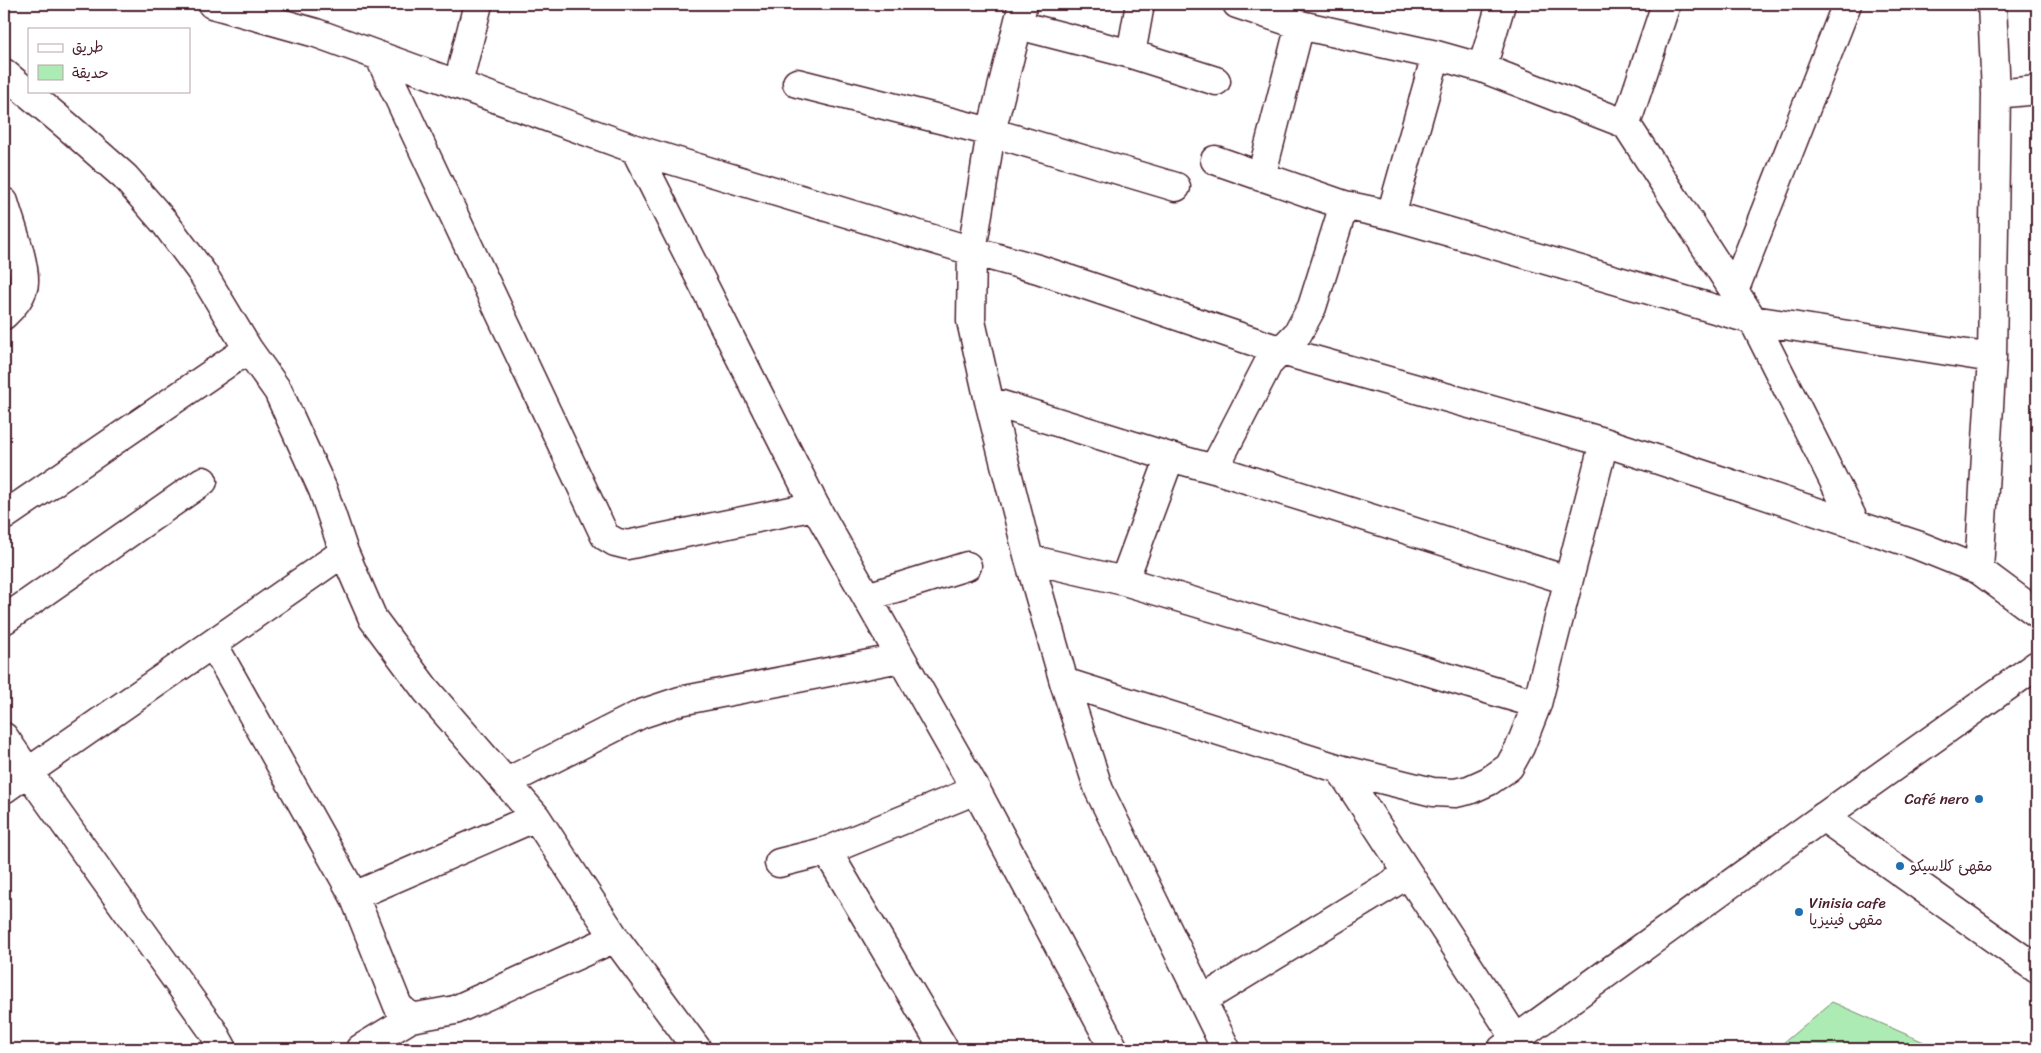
<svg xmlns="http://www.w3.org/2000/svg" width="2041" height="1053" viewBox="0 0 2041 1053" font-family="Sriracha,'Playpen Sans Arabic',sans-serif">
<rect width="100%" height="100%" fill="#fff"/>
<filter id="ink" filterUnits="userSpaceOnUse"><feTurbulence type="fractalNoise" baseFrequency=".02" numOctaves="2"/><feDisplacementMap in="SourceGraphic" scale="10" xChannelSelector="R" yChannelSelector="G"/><feConvolveMatrix kernelMatrix="1 2 1 2 8 2 1 2 1" color-interpolation-filters="sRGB"/></filter>
<g filter="url(#ink)">
<path fill="#acecb4" stroke="#7b8670" d="M1832,1002L1940,1049H1776Z"/>
<g fill="none" stroke-linecap="round" stroke-linejoin="round">
<defs>
<path id="street" d="M212,4L316,33L635,149L972,251L1038,269L1282,351L1604,442L1917,545L1979,570L2037,613
M1023,4L991,132L972,251L971,321L989,401L1029,559L1064,682L1340,769L1433,792L1455,793L1469,790L1489,781L1509,767L1520,747L1537,704L1604,442
M1237,4L1300,25L1436,55L1482,68
M1501,4L1482,68L1626,124L1753,320L1856,525
M1018,25L1131,54L1216,81
M1131,54L1140,4
M379,56L605,536L615,542L627,545L815,506
M4,73L66,125L125,177L165,223L203,274L248,349L278,391L323,490L344,552L373,619L426,690L536,817L615,938L697,1049
M797,83L991,132L1176,187
M458,84L478,4
M1996,94L2037,90
M1626,124L1666,4
M635,149L815,506L976,790L1114,1049
M1215,160L1344,205L1391,215L1753,320L1992,358
M1261,177L1300,25
M4,202C10,223 25,261 24,282C24,294 12,308 4,315
M1391,215L1436,55
M1734,291L1847,4
M989,401L1170,457L1214,469L1567,580
M1214,469L1268,364L1298,333L1312,307L1344,205
M4,516L248,349
M1029,559L1124,581L1537,704
M1979,570L1992,358L1996,94L1992,4
M1124,581L1170,457
M867,597L967,566
M4,620L203,481
M213,644L354,896L398,1006L411,1018L455,1010L615,938
M1064,682L1099,790L1226,1049
M4,737L28,772L4,789
M1340,769L1516,1039
M507,782L641,714L680,701L900,658
M1823,817L2037,969
M827,851L944,1049
M779,863L827,851L976,790
M354,896L536,817
M1202,1000L1408,874
M223,1049L213,1031L28,772L344,552
M360,1049L411,1018"/>
<path id="secondary" d="M1502,1049L1823,817L2037,665"/>
</defs>
<use href="#street" stroke="#4a1f2b" stroke-width="31"/>
<use href="#secondary" stroke="#4a1f2b" stroke-width="31"/>
<use href="#street" stroke="#fff" stroke-width="28"/>
<use href="#secondary" stroke="#fff" stroke-width="28"/>
</g>
</g>
<g fill="#1f6fb2" stroke="#fff" stroke-width="2">
<circle cx="1979" cy="799" r="5"/>
<circle cx="1900" cy="866" r="5"/>
<circle cx="1799" cy="912" r="5"/>
</g>
<g text-anchor="middle" stroke-width="5" stroke-linejoin="round" paint-order="stroke">
<g font-size="15" fill="#4a1f2b" stroke="#fff" text-anchor="start">
<text x="1969" y="804" text-anchor="end">Café nero</text>
<text x="1910" y="871">مقهئ كلاسيكو</text>
<text x="1809" y="908">Vinisia cafe<tspan x="1809" dy="17">مقهى فينيزيا</tspan></text>
</g>
</g>
<rect width="2041" height="1053" fill="none" stroke="#fff" stroke-width="20"/>
<rect x="10" y="10" width="2021" height="1033" fill="none" stroke="#4a1f2b" stroke-width="2" filter="url(#ink)"/>
<rect x="28" y="28" width="162" height="65" fill="#ffffff" stroke="#b7a5aa"/>
<rect x="38" y="44" width="25" height="8" fill="#ffffff" stroke="#b7a5aa"/>
<text x="72" y="52" font-size="15" fill="#4a1f2b">طريق</text>
<rect x="38" y="65" width="25" height="15" fill="#acecb4" stroke="#b7a5aa"/>
<text x="72" y="78" font-size="15" fill="#4a1f2b">حديقة</text>
</svg>
